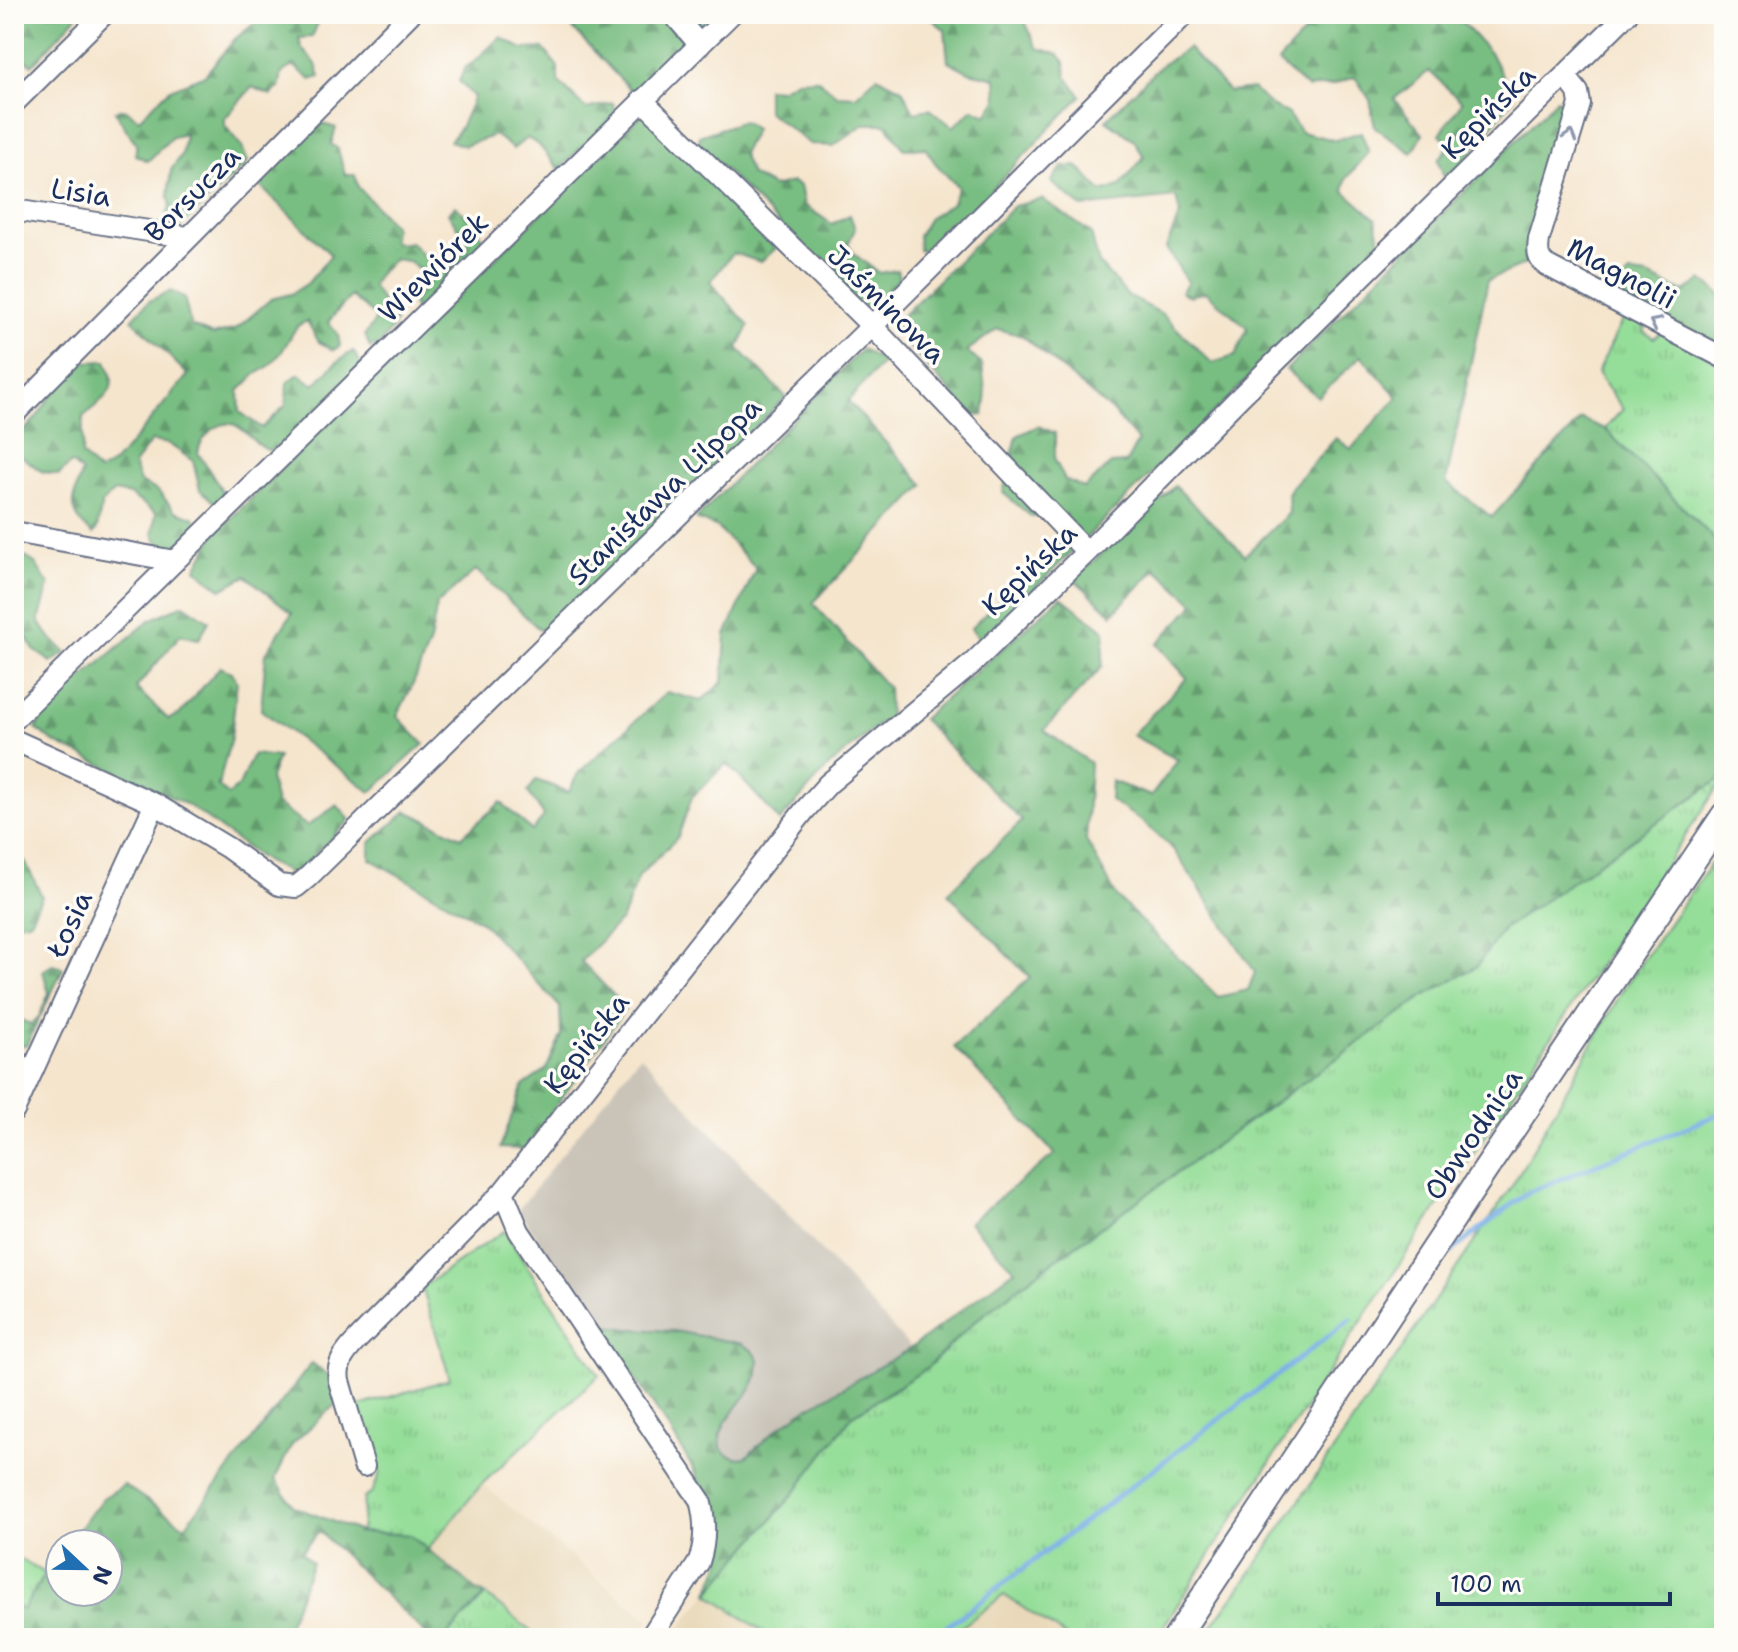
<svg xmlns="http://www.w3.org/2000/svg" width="1738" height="1652" viewBox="0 0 1738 1652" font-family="'Shantell Sans',sans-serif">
<defs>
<pattern id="grass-tufts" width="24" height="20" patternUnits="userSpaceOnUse" patternTransform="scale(2)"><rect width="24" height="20" fill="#95de99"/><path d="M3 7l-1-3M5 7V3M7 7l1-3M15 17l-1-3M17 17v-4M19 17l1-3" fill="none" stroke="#80bf86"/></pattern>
<pattern id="forest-firs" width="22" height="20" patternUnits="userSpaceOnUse" patternTransform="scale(2)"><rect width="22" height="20" fill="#78bd81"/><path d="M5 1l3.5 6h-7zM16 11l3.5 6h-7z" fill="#629a6d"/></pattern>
</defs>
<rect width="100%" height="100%" fill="#fdfcf7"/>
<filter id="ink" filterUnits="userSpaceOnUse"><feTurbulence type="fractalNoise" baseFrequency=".0125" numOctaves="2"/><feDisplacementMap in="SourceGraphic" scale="16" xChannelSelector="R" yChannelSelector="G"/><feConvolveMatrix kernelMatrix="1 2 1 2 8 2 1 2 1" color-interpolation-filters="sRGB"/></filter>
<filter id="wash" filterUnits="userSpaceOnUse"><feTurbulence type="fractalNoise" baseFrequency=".006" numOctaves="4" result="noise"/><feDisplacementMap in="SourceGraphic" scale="32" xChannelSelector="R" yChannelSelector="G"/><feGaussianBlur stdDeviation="1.8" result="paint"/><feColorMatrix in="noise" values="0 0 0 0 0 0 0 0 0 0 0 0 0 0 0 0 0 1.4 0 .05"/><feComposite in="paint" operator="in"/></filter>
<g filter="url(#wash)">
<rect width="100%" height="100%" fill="#f5e5cd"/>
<path fill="#e9d9ba" d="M482,1484L649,1620L637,1638H539L483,1592L481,1594L427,1551Z
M708,1593L772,1638H697L680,1627Z
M1004,1595L1068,1638H947Z"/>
<path fill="#c9c3b8" d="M640,1055L911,1348L801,1412L739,1529L518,1210Z"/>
<path fill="url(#grass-tufts)" stroke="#58867c" stroke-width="2" d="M1626,313L1646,324L1644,332L1654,338L1662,332L1724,364V549L1605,429L1623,409L1597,373Z
M1724,776V778L1359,1325L1156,1638H1068L1004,1595L947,1638H772L708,1593L791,1496L852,1416L927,1368L975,1321L1044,1268L1424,996L1477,966L1503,929Z
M1724,845V1638H1203L1245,1581L1512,1186L1625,986Z
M504,1231L599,1375L482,1484L427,1550L410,1535L361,1532L364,1498L372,1493L380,1473L370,1454L356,1407L450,1379L422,1287Z
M14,1556L45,1573L23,1610L14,1605Z
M482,1592L539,1638H445L484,1597L481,1594Z"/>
<path fill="url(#forest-firs)" stroke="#4a7670" stroke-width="2" d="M14,14H79L32,65L14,49Z
M266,14H314L318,23L312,37L299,38L301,47L316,64L320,77L311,80L293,65L282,73L279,87L271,95L252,87L225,118V126L242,147L248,162L182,226L172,229L164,221L171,205L168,196L171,170L182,154L185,134L172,137L148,161L135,155L137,144L127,131L115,111L125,109L139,119L170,89L205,75L235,39Z
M559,14H723L638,98Z
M926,14H1019L1023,17L1037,48L1058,54L1065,62L1066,76L1081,96L930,254L919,250L918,236L929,218L952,203L958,187L936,164L925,148L904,149L886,124H864L833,146L810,144L767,111V88L780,89L797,80L817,79L837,95L856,96L877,76L902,89L914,112L930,109L953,127L973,109L987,115L997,100L996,78L969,72L948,61L945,30Z
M1291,14H1455L1491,54L1514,98L1460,166L1444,177L1438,160L1450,145L1440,134L1462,102L1429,71L1394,99L1423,134L1412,153L1375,127L1370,100L1355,77L1332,85L1307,88L1278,62L1308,29Z
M500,37L523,49L543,48L558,67V81L586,109L613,103L616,114L559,169L538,144L527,138L513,149L495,135L464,146L450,141L461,126L474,97L459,81L465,68L474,62Z
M1188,48L1229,92L1253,89L1271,106L1287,113L1301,132L1335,140L1361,132L1369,152L1346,179L1344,191L1376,219L1381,248L981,641L971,628L1051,549L1066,514L1032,517L1003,493L1017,436L1038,426L1055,433V460L1065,480L1084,488L1111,464L1126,463L1138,441L1114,413L1023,336L997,329L967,351L982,365L986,400L984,415L973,416L907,345L895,323L1014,206L1042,199L1091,233L1099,264L1128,296L1161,313L1212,363L1235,356L1248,328L1205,292L1190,296L1181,292L1188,282L1166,248L1180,214L1176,197L1082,207L1051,182L1062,167L1077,166L1102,192L1120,186L1144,157L1134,140L1106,120L1160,66Z
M1557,99L1571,110L1527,259L1528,263L1488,280L1446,482L1492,517L1581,419L1605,429L1724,549V776L1503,929L1477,966L1424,996L1044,1268L975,1321L927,1368L852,1416L792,1496L708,1593C712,1582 720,1569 721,1558C727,1496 632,1375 596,1324L629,1329L674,1331L728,1341L742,1344L753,1351L759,1360L758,1374L751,1389L725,1423L720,1435L721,1448L728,1455L737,1458L746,1457L777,1429L801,1412L911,1348L1015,1270L969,1222L1055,1154L954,1047L1030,978L948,893L1022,821L922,719L1061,597L1105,631L1102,667L1044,730L1090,763L1086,840L1117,897L1218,997L1248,990L1255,972L1173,849L1143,822L1110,800L1111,781L1151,796L1178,760L1132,735L1187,678L1157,644L1195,604L1156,569L1112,614L1074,579L1175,486L1245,555L1289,513L1288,491L1336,438L1351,449L1398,397L1361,356L1318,397L1286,370Z
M643,113L776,248L761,262L733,253L710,282L749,326L738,348L786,397L626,554L541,631L476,570L437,604L430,642L413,684L397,716L424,744L371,792L261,710L266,653L292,613L246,576L221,589L196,569L214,535Z
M743,121L755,129L742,154L751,175L773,187L792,182L800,186L804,205L832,224L850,215L855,229L848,244L854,254L879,273L897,270L899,278L872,312L862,306L699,144V136Z
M320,123L336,128L331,144L338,149L345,175H355L358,187L394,226L392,241L399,244L410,242L439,271L450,270L469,245L448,213L455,206L472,221L486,242L416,311L412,302L432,279L408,261L394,259L379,274L372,286L396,322L381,344L370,348L365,335L377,318L351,296L328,322L338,335L340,346L333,350L319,342L307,321L297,326L281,353L269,366L255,375L239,391L240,412L262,428L286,405L287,383L299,374L314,385L337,362L353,351L363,367L282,446L270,451C247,444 240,408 211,431C204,437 199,444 198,453L225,495L220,503L216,504L200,490L193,461L169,444L151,441L134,465L140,482L158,491L175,511L194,517L199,527L172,548L159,545L153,533L156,513L130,495L114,492L102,503L97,529L93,534C68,515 71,499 82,472L71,463L59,475L41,471L14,451V441L35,419L54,392L84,362L106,361C121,392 105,396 83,417L82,455L99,472L111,465L123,453L188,375L132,319L149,301L170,291L184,297L191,326L213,335L236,329L271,299L291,294L308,283L331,255L259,185Z
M1630,274L1648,276L1684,292L1702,280L1724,297V352L1623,299L1619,283Z
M862,349L883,362L848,401L924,485L813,603L888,688L889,716L827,768L780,821L727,763L692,797L678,837L639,876L622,919L581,961L626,1008L525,1149L500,1148L523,1086L546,1070L561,1036L560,1007L482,922L370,859V843L407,811L461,837L501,802L532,831L544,816L528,792L536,780L569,792L578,773L667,692L701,701L723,682L726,635L756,568L717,527L696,519Z
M14,550L35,563L49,585L39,621L48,635L66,653L51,662L34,650L20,627L14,630Z
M184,604L209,621L199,639L180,635L136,688L168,719L179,715L220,667L231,672L237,681L231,738L218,786L228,795L239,786L253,754L278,757L270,778L276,804L307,826L337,805L350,820L294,875L266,862L188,805L55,743L36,729L46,709L150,620Z
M14,853L24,860L42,896L30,921L14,923Z
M54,964L63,969L26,1046L14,1045V1017L31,1024L39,1017L49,993L43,971Z
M312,1363L329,1376L337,1403L292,1444L275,1479L294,1507L361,1532L410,1535L484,1596L445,1638H430L319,1531L301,1552L312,1563L283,1638H14V1605L23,1610L45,1573L60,1553V1592H108V1544H67L103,1498L124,1485L185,1526Z"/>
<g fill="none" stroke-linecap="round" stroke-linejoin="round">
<path stroke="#7aafe7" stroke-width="5" d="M688,14L698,25
M1447,1255L1527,1193L1724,1112
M672,1638L678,1631
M932,1638L1351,1319"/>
</g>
</g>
<g filter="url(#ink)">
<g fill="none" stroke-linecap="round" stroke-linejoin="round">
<defs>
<path id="minor" d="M673,14L700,45
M1565,76L1578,92L1580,104L1539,239C1538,249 1536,258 1546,265L1724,358
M642,100L872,326L1087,552
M14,103L104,14
M14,210L187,237
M14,414L410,14
M14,532L175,561
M14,719L731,14
M14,740L155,804L228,848L279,885L296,887L307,878L872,326L1185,14
M14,1111L155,804
M364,1466L339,1381C336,1363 345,1353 356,1341L503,1192
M650,1638L699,1562C706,1541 706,1522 700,1500L519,1231L503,1192L804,811L828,784L973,663L1087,552L1236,401L1627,14"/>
<path id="major" d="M1176,1638L1482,1175L1724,815"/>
</defs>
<use href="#minor" stroke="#676f85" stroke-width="24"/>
<use href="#major" stroke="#676f85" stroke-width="28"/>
<use href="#minor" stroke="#fff" stroke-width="20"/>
<use href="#major" stroke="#fff" stroke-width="24"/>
</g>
<defs><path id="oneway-chevron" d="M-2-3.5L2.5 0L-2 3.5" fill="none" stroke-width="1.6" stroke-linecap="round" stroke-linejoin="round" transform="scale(2)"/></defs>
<g stroke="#8d97ae">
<use href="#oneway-chevron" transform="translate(1570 136) rotate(-73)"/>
<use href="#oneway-chevron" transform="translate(1655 323) rotate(-153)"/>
</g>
</g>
<g text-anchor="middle" stroke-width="7" stroke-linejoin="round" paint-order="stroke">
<g font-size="28" fill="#1b2f5e" stroke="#fdfcf7">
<text transform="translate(1488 112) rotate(-45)" y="10">Kępińska</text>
<text transform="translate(81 192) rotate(9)" y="10">Lisia</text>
<text transform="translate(192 194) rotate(-45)" y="10">Borsucza</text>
<text transform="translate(433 267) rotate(-45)" y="10">Wiewiórek</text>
<text transform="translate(1622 273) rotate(28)" y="10">Magnolii</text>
<text transform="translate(887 304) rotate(45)" y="10">Jaśminowa</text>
<text transform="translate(664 491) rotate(-44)" y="10">Stanisława Lilpopa</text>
<text transform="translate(1029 569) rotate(-44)" y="10">Kępińska</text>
<text transform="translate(69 924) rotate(-65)" y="10">Łosia</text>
<text transform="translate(586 1043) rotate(-52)" y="10">Kępińska</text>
<text transform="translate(1473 1134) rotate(-56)" y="10">Obwodnica</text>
</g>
</g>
<rect width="1738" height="1652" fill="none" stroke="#fdfcf7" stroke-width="48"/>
<g transform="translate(84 1568) rotate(112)"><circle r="38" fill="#fdfcf7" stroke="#a3aaba" stroke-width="2"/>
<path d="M0-6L14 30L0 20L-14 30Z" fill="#1f6fb2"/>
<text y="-12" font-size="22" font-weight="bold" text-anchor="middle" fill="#1b2f5e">N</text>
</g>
<path d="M1438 1592v12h232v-12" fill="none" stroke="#1b2f5e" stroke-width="4"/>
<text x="1450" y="1592" font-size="24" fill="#1b2f5e" stroke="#fdfcf7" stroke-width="6" paint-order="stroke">100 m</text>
</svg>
